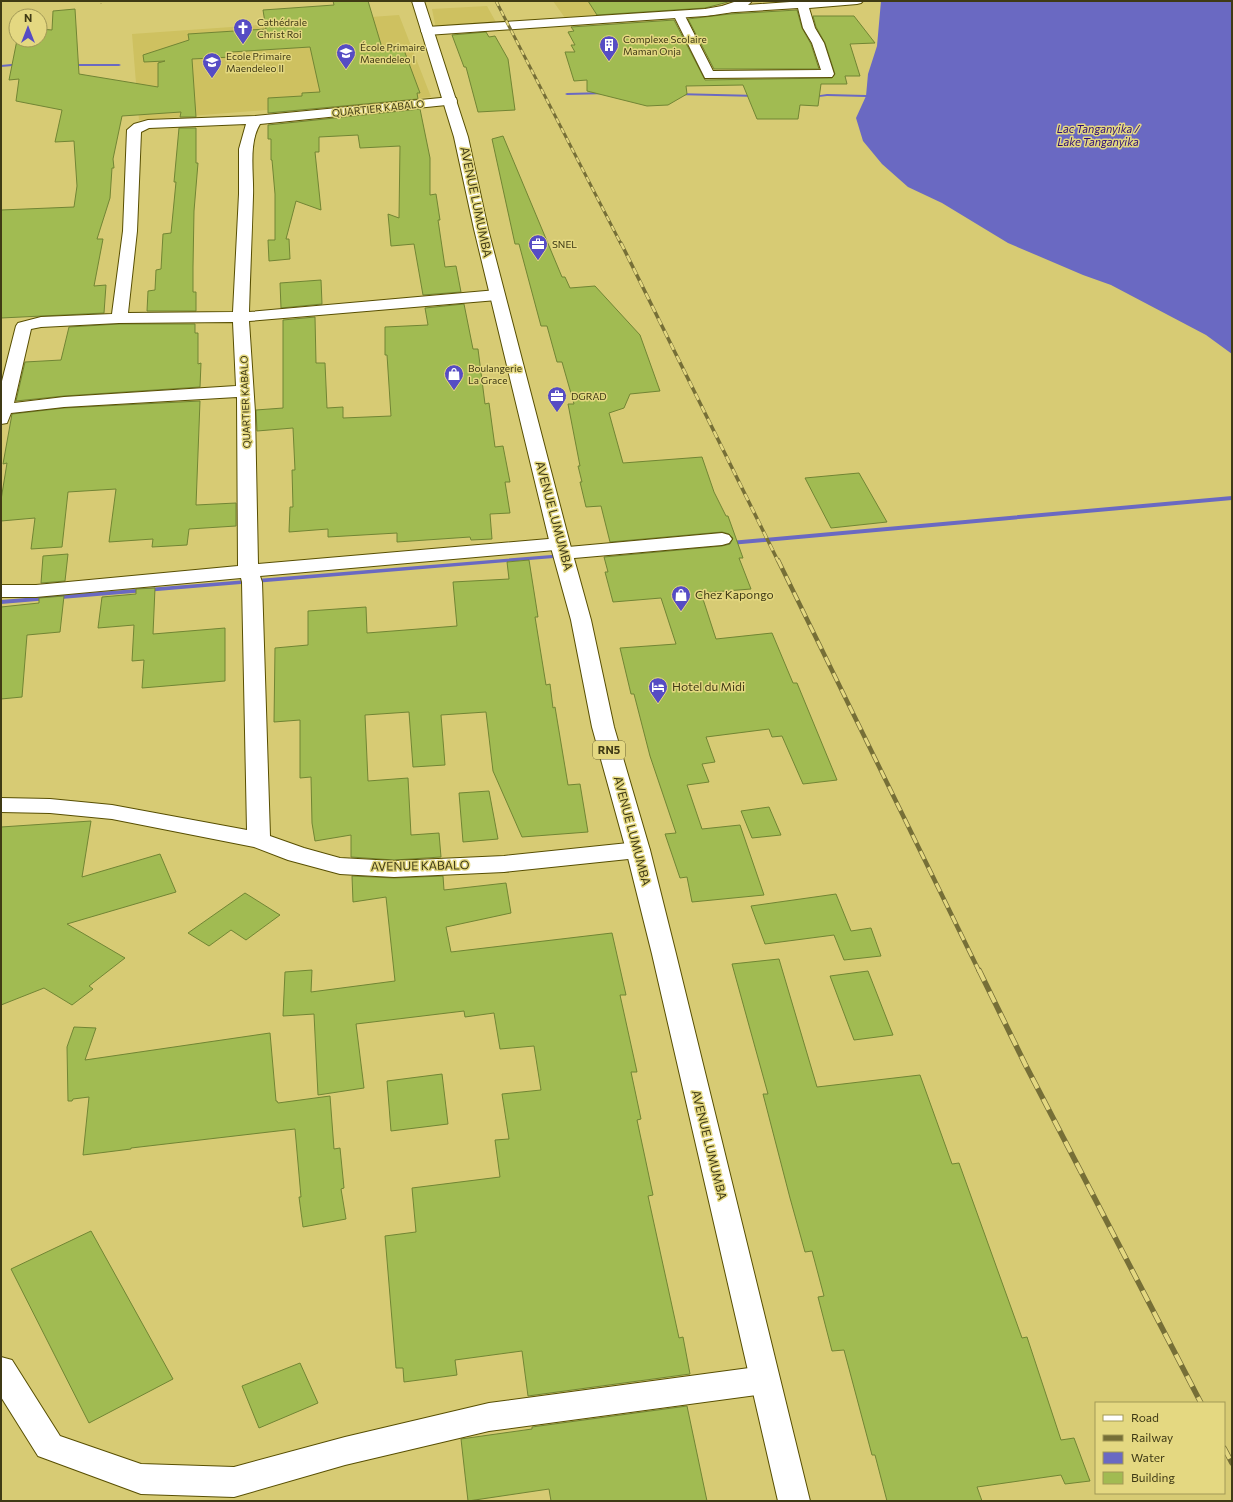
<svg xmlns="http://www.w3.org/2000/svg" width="1233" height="1502" viewBox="0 0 1233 1502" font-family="Commissioner,sans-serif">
<rect width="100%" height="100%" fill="#d7cb74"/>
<path fill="#cec160" d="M553,1H724L721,5L565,18Z
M487,6L497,24L436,29L432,9Z
M399,15L431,97L139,120L132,34Z"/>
<path fill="#6a69c2" d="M881,1H1232V354L1206,335L1111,285L1083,275L1008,243L942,203L908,187L882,164L863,141L856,118L866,96L868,74L877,46Z"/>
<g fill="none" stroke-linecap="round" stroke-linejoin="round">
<path fill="#6a69c2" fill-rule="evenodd" d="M22,63H24V65L1,67V65Z
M68,64H119L121,65L119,66H66V65Z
M606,92H608V94L567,95L565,94L567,93Z
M674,93L758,95L760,96L758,97L676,95H674Z
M827,94L866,95L868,96L866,97L827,96L810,98L808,97Z
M1232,496V500L719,546L716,544L719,542Z
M564,554L568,556L566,557L1,604V600Z"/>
</g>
<path fill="#a1bb52" stroke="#718534" d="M333,1H368L383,51L404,50L420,93H417L418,99L268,113V98L302,96V93L320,92L310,47L231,52L232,57L192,59L196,117H180L181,112L122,116L113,159L114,168H112L110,198L97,239H103L94,286L106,285L104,313L1,318V210L74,207L77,186L74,141L55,142L62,110L16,101L19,79L9,80L17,40H40V29L52,30L53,11L75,9L79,74L158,87V63L165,61L144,62L143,55L189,40L188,34L266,29L263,10L334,5Z
M588,1H732L705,8L597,15Z
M797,10L802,28L811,44L819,69H714L688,19L730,14Z
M813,16H854L875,43L850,44L860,76H845L847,84H821L818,106L800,105L798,119H757L743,85L686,86L687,94L668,105L647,106L587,91V80L574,81L565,52H575L571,45H575L568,32L574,31L571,27L674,20L705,80L832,78L835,74L825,43L816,27Z
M486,32L489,37L495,36L508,59L515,110L478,112L466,67H464L452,35Z
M420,109L430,158V195L436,194L440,220H438L445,267L456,266L461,292L423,295L414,244L391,246L388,214L399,218L400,146L360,148L358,135L319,137V152H315L321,210L296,201L286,239H289L290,259L269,261L268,240H275V194L272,160H271V139H268V125Z
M179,128H196V163H198L194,211L193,267V292H196V311H147L148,291L155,290L156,270L161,269L163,234L171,233L176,182H174Z
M503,136L562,277H565L570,288L595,286L640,335L660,391L630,394L624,408L609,413L623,463L702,457L714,492L726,516H728L743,558H739L751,589L701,593L716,639L772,633L793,683H797L837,780L803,784L782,736L772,737L769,729L706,737L715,762L702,764L709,782L687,785L702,829L740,825L764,895L692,902L687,877L680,878L665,834L676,833L650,756L634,694H631L620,648L676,644L661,598L613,602L605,572H608L604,557L722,546L730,544L733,538L729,534L722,532L610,542L601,506L586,507L580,482H582L578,466H580L568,404H574L562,362H557L547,326H541L519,244H515L492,139Z
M321,280L322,304L281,308L280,283Z
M464,304L473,349H478L485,404L489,403L495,447L503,446L510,482H505L510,513L490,514L492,539L471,540L470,537L397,542V533L328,537V529L289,532L290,507H293L292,470H295L293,428L257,431L256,410L283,408V320L315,317L316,363H325L327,408L343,407V418L391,416L387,355H385V327L428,325L425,308Z
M119,324H195V333H198V364L201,363L200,387L64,396L16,401L25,362L61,360L69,327Z
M200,401L196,505L236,503V526L189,529L187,545L152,547L153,539L109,542L116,489L68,492L62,547L31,549L35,518L1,521V500L7,463L3,464L12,414L64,408Z
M859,473L887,522L831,528L805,478Z
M68,554L65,581L41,583L43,556Z
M529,560L538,617H535L546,685L550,684L553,708L555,707L568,785L580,784L588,832L522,837L493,771L486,712L441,715L445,765L413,767L409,712L365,715L368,781L408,778L411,835L439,833L441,857L394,860L351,857V835L315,841L312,823L311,777L300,778V720L274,722L275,648L308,645V611L366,607L367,633L457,626L453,582L509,579L507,562Z
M155,588L153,634L225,628V681L142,688L144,660L132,661L134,625L98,628L102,597L136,594V589Z
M64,596L60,632L27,635L22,697L1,699V607L39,603V598Z
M489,791L498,839L463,842L459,793Z
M769,807L781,835L752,838L741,811Z
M91,821L82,877L160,854L176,892L67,924L125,958L89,986L93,989L72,1005L44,988L1,1005V827Z
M352,876L394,878L443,876L444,890L506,883L511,913L446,927L451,952L612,933L626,995H620L637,1072H631L641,1119L637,1120L653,1195L648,1196L679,1338L683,1337L690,1374L528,1396L522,1351L455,1360L457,1375L404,1382L403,1368H396L385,1236L416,1232L412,1188L500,1177L495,1140L509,1139L502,1094L541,1090L534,1046L500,1049L494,1013L465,1017L464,1011L356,1024L364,1088L318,1095L314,1014L283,1016L285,972L312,970L311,992L395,981L386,897L353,902Z
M245,893L280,915L246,940L231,930L209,946L188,933Z
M836,894L851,931L871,928L881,956L844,960L834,935L765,944L751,906Z
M779,959L817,1087L920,1075L952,1164L959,1163L1022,1338L1027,1337L1061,1440L1074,1438L1090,1481L1065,1484L1061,1475L977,1487L982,1501H887L875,1455H872L844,1350L832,1351L818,1297L824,1296L812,1251L805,1252L790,1198L763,1094H768L732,964Z
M868,971L893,1035L854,1040L830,976Z
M74,1027L96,1028L85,1060L270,1033L276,1101H277L278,1103L330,1096L334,1149L340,1148L344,1188L341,1189L346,1219L303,1227L299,1197H301L295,1129L131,1148V1149L83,1155L89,1097L73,1099L72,1101H68L67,1047Z
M442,1074L448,1124L391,1131L387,1081Z
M91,1231L173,1379L89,1423L11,1269Z
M300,1363L318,1403L259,1428L242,1386Z
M687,1406L707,1501H551L549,1489L468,1501L461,1439L532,1429V1427Z"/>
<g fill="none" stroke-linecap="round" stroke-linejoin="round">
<defs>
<path id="minor" d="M804,1H863L861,3L857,4L809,8L815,28L824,43L834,74L832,77L705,78L673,14L675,12H683L713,71L821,70L812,43L803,28L798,8L719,13L715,12L713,10L715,8L719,7Z
M451,97L456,98L457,101L456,104L260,124C248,144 254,173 253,196C252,234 250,273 249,312L497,290L503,292L505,295L503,298L497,300L249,321L255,412L258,564L560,538L567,540L570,544L568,547L722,533L729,535L732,539L729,543L722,545L563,559L556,557L553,553L555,550L260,576L262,582L270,836L304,848L340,858L394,861L504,856L638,842L646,844L650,850L646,856L638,858L504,872L394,877L340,874L288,860L254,847L112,819L50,813L1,812V798L50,799L112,805L247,830L242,582L241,578L36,597H1V585H36L238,566L237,397L64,407L11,413L7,423L1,424V385L16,326L18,323L41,317L112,314L123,231L127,130L134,124L148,120L255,116ZM246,124L239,149V194L233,312L128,313L137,231L141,132L149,128ZM233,322L236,386L64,397L14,403L31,329L41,327L119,323Z
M1,1357L12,1360L60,1436L141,1464L234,1467L345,1437L489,1403L764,1366L775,1370L779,1380L775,1390L764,1394L489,1431L345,1465L234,1497L141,1494L38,1456L1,1397Z"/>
<path id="tertiary" d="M737,1H752C743,13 719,14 705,16L427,35L423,34L421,31L423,28L427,27L705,9L722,6Z"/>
<path id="trunk" d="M412,1H424L468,137L488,229L570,544L591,620L614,727L650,850L676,954L810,1501H778L652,954L626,850L592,727L571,620L550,544L474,229L454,137Z"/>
</defs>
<use href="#minor" stroke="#584f02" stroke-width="2"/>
<use href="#tertiary" stroke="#584f02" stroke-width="2"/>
<use href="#trunk" stroke="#584f02" stroke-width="2"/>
<path stroke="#9b914e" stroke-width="1.5" stroke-dasharray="0.5 2" stroke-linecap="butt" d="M101,1V5"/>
<use href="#minor" fill="#fff" fill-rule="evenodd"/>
<use href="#tertiary" fill="#fff" fill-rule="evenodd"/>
<use href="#trunk" fill="#fff" fill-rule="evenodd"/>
<defs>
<path id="rail-far3" d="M496,1L621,244"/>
<path id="rail-far2" d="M621,243L778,561"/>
<path id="rail-far1" d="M778,560L979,971"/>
<path id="rail" d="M979,970L1025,1064L1201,1403
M1224,1448L1232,1463"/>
</defs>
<use href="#rail-far3" stroke="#766f37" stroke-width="3"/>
<use href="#rail-far2" stroke="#766f37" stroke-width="3.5"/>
<use href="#rail-far1" stroke="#766f37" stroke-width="4.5"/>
<use href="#rail" stroke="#766f37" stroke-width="5.5"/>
<use href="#rail-far3" stroke="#e4d881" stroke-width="2" stroke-dasharray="5.5" stroke-linecap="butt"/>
<use href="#rail-far2" stroke="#e4d881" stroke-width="2.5" stroke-dasharray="7" stroke-linecap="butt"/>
<use href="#rail-far1" stroke="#e4d881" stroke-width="3" stroke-dasharray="9" stroke-linecap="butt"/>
<use href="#rail" stroke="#e4d881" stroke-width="4" stroke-dasharray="12" stroke-linecap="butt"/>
</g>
<defs>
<symbol id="church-pin" viewBox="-11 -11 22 30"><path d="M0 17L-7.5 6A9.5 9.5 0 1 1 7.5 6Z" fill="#564cc4" stroke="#e4d881"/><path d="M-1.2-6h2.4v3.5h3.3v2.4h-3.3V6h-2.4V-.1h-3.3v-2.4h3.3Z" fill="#fff"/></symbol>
<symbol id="building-pin" viewBox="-11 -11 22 30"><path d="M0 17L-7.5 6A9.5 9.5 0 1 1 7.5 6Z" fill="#564cc4" stroke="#e4d881"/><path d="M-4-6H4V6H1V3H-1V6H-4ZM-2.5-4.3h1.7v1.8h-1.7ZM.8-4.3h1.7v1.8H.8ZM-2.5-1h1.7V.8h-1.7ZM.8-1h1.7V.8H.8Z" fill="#fff"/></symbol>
<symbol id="school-pin" viewBox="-11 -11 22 30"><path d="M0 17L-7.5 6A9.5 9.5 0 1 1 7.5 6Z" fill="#564cc4" stroke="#e4d881"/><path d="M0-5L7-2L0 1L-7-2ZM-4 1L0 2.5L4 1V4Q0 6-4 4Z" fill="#fff"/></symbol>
<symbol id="office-pin" viewBox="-11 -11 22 30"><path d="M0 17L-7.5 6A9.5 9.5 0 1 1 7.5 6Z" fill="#564cc4" stroke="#e4d881"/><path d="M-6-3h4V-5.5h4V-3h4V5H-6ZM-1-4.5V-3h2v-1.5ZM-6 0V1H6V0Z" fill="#fff"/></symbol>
<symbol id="shop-pin" viewBox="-11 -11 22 30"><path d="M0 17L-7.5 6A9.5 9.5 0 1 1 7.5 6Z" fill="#564cc4" stroke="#e4d881"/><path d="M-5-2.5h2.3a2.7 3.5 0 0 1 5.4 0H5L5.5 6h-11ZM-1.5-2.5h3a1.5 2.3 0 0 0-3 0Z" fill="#fff"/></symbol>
<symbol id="hotel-pin" viewBox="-11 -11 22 30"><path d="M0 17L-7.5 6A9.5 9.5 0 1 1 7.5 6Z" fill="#564cc4" stroke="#e4d881"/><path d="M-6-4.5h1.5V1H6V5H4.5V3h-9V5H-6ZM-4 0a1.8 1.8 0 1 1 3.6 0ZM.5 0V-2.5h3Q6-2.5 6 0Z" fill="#fff"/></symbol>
</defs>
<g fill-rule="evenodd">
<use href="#church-pin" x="232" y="17" width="22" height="30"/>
<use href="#building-pin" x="598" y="34" width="22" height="30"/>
<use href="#school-pin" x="335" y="42" width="22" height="30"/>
<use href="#school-pin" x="201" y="51" width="22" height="30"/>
<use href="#office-pin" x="527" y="233" width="22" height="30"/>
<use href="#shop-pin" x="443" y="363" width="22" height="30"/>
<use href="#office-pin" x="546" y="385" width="22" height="30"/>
<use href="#shop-pin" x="670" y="584" width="22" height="30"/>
<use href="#hotel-pin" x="647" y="676" width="22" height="30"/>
</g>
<g text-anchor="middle" stroke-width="3" stroke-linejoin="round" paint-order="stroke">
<g font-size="10" fill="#3f3a15" stroke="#e4d881" text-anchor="start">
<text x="257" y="26">Cathédrale<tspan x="257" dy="12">Christ Roi</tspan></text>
<text x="623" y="43">Complexe Scolaire<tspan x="623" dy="12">Maman Onja</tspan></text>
<text x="360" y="51">École Primaire<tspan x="360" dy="12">Maendeleo I</tspan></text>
<text x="226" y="60">Ecole Primaire<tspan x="226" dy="12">Maendeleo II</tspan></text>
<text x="552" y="248">SNEL</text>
<text x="468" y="372">Boulangerie<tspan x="468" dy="12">La Grace</tspan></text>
<text x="571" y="400">DGRAD</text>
</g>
<g font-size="10" fill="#3f3a15" stroke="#e4d881">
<text transform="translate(378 108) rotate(-6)" y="4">QUARTIER KABALO</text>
<text transform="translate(245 402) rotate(-92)" y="4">QUARTIER KABALO</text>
</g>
<g font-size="11" font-style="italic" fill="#270779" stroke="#e4d881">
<text x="1098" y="133">Lac Tanganyika /<tspan x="1098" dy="13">Lake Tanganyika</tspan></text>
</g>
<rect fill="#e4d881" stroke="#706935" stroke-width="1" x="593" y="741" width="32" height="18" rx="3"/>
<g font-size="11" font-weight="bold" fill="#3f3a15">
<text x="609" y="754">RN5</text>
</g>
<g font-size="12" fill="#3f3a15" stroke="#e4d881">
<text transform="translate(476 202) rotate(78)" y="4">AVENUE LUMUMBA</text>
<text transform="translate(554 516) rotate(75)" y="4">AVENUE LUMUMBA</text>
<text transform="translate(632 831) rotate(75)" y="4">AVENUE LUMUMBA</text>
<text transform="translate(420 866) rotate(-1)" y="4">AVENUE KABALO</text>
<text transform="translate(709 1145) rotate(76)" y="4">AVENUE LUMUMBA</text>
</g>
<g font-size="12" fill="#3f3a15" stroke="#e4d881" text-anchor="start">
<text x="695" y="599">Chez Kapongo</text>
<text x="672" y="691">Hotel du Midi</text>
</g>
</g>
<rect width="1233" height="1502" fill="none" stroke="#3f3a15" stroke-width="4"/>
<rect x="1095" y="1402" width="130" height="92" fill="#e4d881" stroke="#a29956"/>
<rect x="1103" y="1415" width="20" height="6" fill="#ffffff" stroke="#a29956"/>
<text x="1131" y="1422" font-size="12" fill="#3f3a15">Road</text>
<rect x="1103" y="1435" width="20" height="6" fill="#766f37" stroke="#a29956"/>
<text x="1131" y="1442" font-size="12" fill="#3f3a15">Railway</text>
<rect x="1103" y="1452" width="20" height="12" fill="#6a69c2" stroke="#a29956"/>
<text x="1131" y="1462" font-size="12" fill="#3f3a15">Water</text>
<rect x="1103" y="1472" width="20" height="12" fill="#a1bb52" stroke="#a29956"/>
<text x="1131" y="1482" font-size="12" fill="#3f3a15">Building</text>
<g transform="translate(28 28)"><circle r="19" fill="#e4d881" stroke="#a29956"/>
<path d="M0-3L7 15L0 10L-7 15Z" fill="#564cc4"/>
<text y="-6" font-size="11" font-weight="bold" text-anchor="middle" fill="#3f3a15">N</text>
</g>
</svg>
